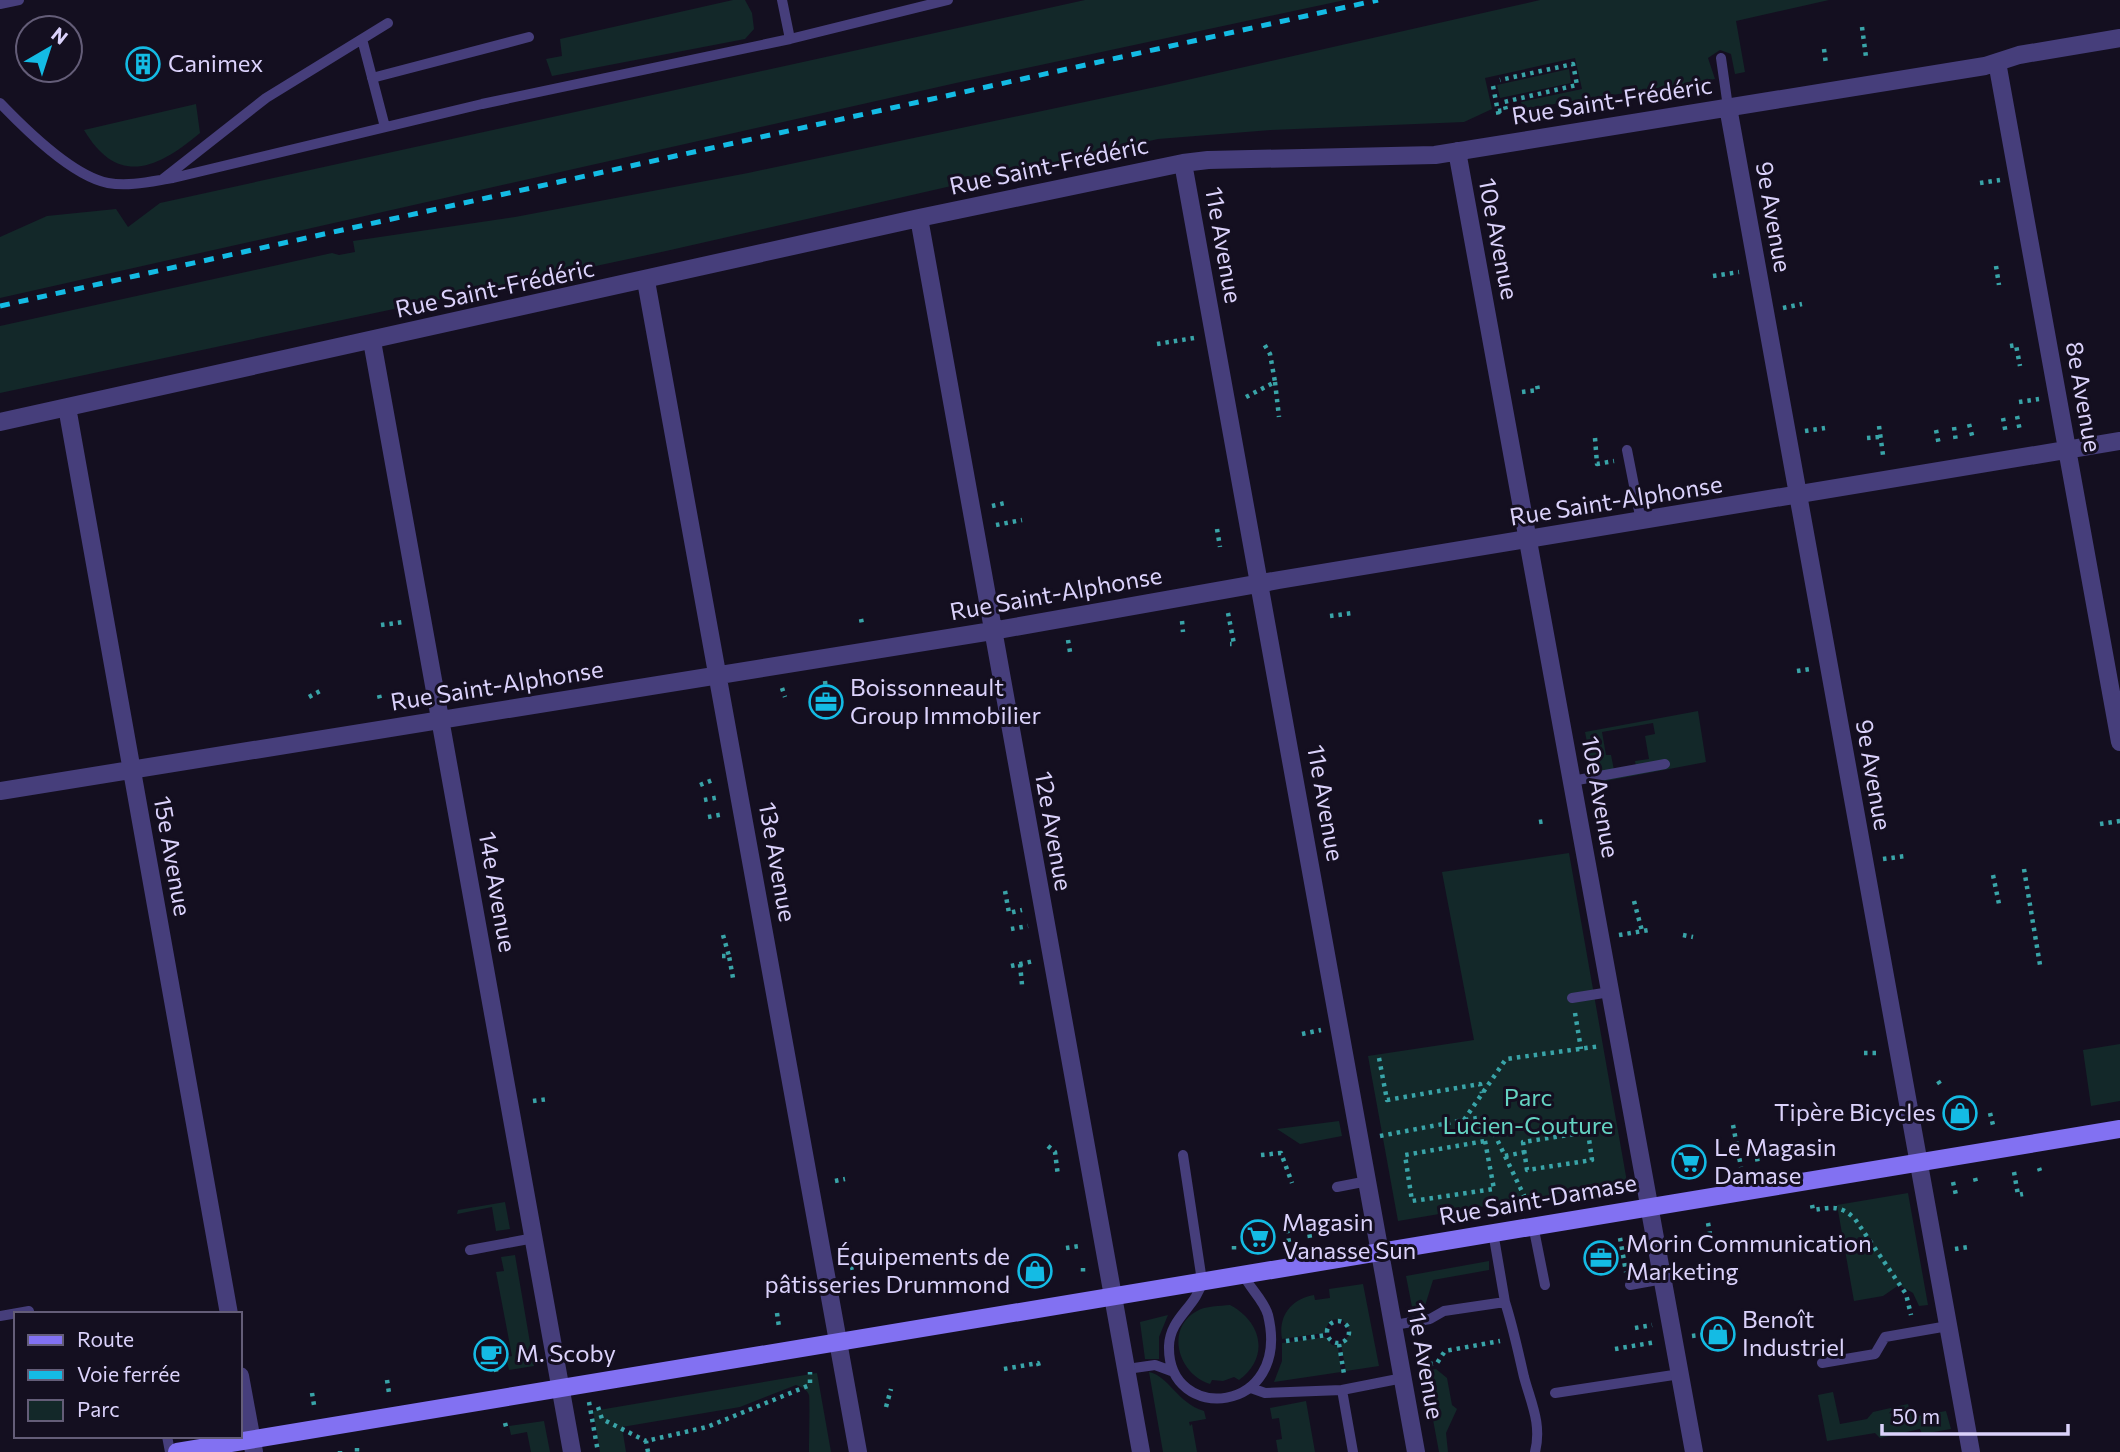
<svg xmlns="http://www.w3.org/2000/svg" width="2120" height="1452" viewBox="0 0 2120 1452" font-family="Commissioner,sans-serif">
<rect width="100%" height="100%" fill="#140f20"/>
<path fill="#132829" fill-rule="evenodd" d="M733,0H745L752,13L754,29L745,39L552,76L546,59L562,56L560,39Z
M1085,0H1345L956,83L0,298V237L47,216L116,209L128,227L160,203Z
M1540,0H1829L1736,21L1745,72L1735,74L1731,54L1720,50L1708,58L1715,79L1523,109L1521,102L1582,89L1575,58L1485,78L1492,109L1464,122L1271,130L1158,139L666,251L0,393V326L332,253L339,255L355,252L353,241L515,217L748,173L1165,85Z
M1569,69L1571,83L1500,98L1497,85Z
M196,104L200,133C157,169 118,187 84,130Z
M1698,711L1706,762L1595,783L1585,732ZM1653,723L1655,734L1645,736L1649,759L1635,761L1636,766L1614,770L1611,755H1606L1602,732Z
M1569,853L1627,1182L1398,1221L1368,1056L1474,1040L1442,872Z
M2120,1044V1101L2091,1106L2083,1050Z
M1339,1121L1342,1136L1300,1144L1277,1129Z
M1908,1193L1928,1305L1919,1306L1913,1293L1899,1285L1883,1296L1854,1301L1837,1205Z
M505,1202L510,1229L496,1231L492,1207L457,1214L458,1210Z
M515,1255L534,1366L509,1370L506,1357L512,1356L496,1272L504,1271L501,1257Z
M1489,1261V1270L1433,1280L1424,1309L1413,1312L1406,1276Z
M1363,1284L1379,1366L1346,1371L1341,1345L1351,1333L1342,1319L1330,1320L1324,1333L1282,1339C1278,1316 1291,1299 1314,1295L1315,1300L1330,1298L1329,1289Z
M1230,1305C1262,1322 1270,1357 1239,1380L1234,1377L1223,1381L1212,1380L1210,1384C1179,1375 1164,1329 1197,1311C1205,1306 1220,1306 1230,1305Z
M1168,1315L1159,1337V1359H1145L1140,1322Z
M1325,1337L1332,1345L1338,1346L1341,1372L1274,1382L1282,1361V1343Z
M1436,1369L1447,1378L1452,1405L1457,1409L1446,1433L1448,1452H1455H1439L1424,1371Z
M1149,1372C1169,1376 1177,1403 1204,1411L1206,1419L1189,1422L1190,1426L1192,1424L1197,1452H1163Z
M817,1373L831,1452H809C809,1441 810,1400 809,1395C807,1389 801,1387 796,1385L740,1407L622,1427L626,1452H600L593,1411Z
M1833,1392L1840,1424L1867,1419L1873,1412L1908,1404L1912,1417L1946,1411L1951,1429L1922,1434L1920,1429L1880,1438L1875,1433L1827,1441L1818,1395Z
M1306,1401L1315,1452H1278L1276,1440L1282,1439L1279,1418L1272,1419L1270,1408Z
M544,1421L550,1452H531L527,1432L511,1435L509,1426Z"/>
<g fill="none" stroke-linecap="round" stroke-linejoin="round">
<path stroke="#39a4a8" stroke-width="4.5" stroke-dasharray="3.5 5" stroke-linecap="butt" d="M1862,27L1866,57
M1824,49L1826,64
M1493,86L1499,117
M1498,111L1506,110L1504,102L1577,85L1573,64L1500,80
M1980,183L2000,180
M1996,266L1999,285
M1713,276L1739,272
M1783,308L1802,304
M1157,344L1194,338
M2010,346L2016,345L2020,366
M1275,382L1279,417
M1522,392L1538,390L1537,385
M1246,397L1275,382L1270,354L1263,342
M2019,402L2039,399
M2017,416L2020,431
M2003,418L2006,434
M1969,424L1973,439
M1879,426L1883,455
M1954,427L1956,442
M1936,430L1939,445
M1805,431L1825,428
M1595,438L1597,464L1614,461
M1867,438L1880,437
M992,506L1005,503
M996,525L1022,520
M1217,529L1220,547
M1228,613L1234,644H1230
M1330,616L1353,613
M861,619L862,624
M1182,621L1183,632
M381,625L404,622
M1068,640L1070,652
M1797,671L1810,669
M512,675V682
M825,681L826,690
M782,688L785,697
M379,695L381,703
M309,697L320,691
M700,785L715,779
M704,800L720,797
M708,817L724,814
M1539,822L1545,821
M2100,824L2120,821
M1883,859L1906,856
M2024,869L2040,965
M1993,875L1999,904
M1005,891L1009,913L1022,910
M1634,901L1642,931
M1011,929L1028,926
M723,935L729,956
M1619,935L1649,930
M1683,935L1693,937
M722,956H729L733,978
M1020,964L1022,985
M1011,966L1034,961
M1575,1013L1581,1049
M1302,1034L1321,1030
M1864,1053H1880
M1379,1058L1387,1100L1480,1084L1482,1093
M1938,1081L1942,1087
M533,1101L548,1099
M1990,1113L1993,1125
M1960,1118L1962,1130
M1464,1120L1506,1059L1601,1046
M1465,1120L1483,1117
M1733,1125L1741,1167
M1588,1132L1592,1160L1527,1170L1523,1142Z
M1380,1136L1464,1120L1493,1131L1527,1202
M1485,1141L1494,1189L1412,1201L1405,1155Z
M1048,1146L1055,1152L1058,1176
M1261,1155L1281,1153L1292,1183
M1505,1156L1525,1152
M1757,1158L1758,1164
M1690,1167L1692,1175
M2039,1168L2040,1171
M1678,1169L1680,1176
M2014,1172L2018,1195L2023,1194
M1975,1178L1976,1182
M835,1181L845,1179
M1953,1182L1956,1195H1959
M1812,1205L1813,1210C1832,1207 1841,1205 1855,1219L1906,1294L1911,1315
M1708,1223L1710,1234
M1323,1224L1326,1236
M1308,1226L1310,1238
M1287,1230L1289,1242
M1620,1238L1626,1272
M1258,1242L1259,1247
M1597,1242L1598,1248
M1234,1246V1251
M1066,1248L1079,1246
M1955,1249L1968,1247
M850,1268L869,1264
M1083,1268V1276
M1047,1276L1048,1282
M1038,1277L1039,1283
M790,1292L810,1288
M777,1313L779,1327
M1327 1332a11 11 0 1 1 22 0a11 11 0 1 1-22 0Z
M1635,1328L1652,1325
M1692,1336L1708,1334
M1286,1341L1326,1335
M1339,1344L1344,1374
M1615,1349L1656,1342
M494,1360L497,1375
M1421,1366L1437,1363L1445,1351L1500,1341
M1004,1369L1038,1363L1040,1370
M387,1380L389,1393
M312,1393L314,1405
M589,1402L598,1452
M598,1407L602,1419L646,1441
M886,1407L891,1389
M505,1423L507,1430
M357,1448V1452
M340,1451V1452
M648,1452L646,1441L707,1427L810,1385V1372"/>
<path stroke="#463e7b" stroke-width="10" d="M782,0L790,39
M0,4L19,0
M362,39L385,127
M1721,58L1728,107
M372,78L529,37
M0,103C25,129 72,176 108,183C129,187 153,181 173,178L482,104L790,39L948,0
M163,179L266,98L388,23
M1627,450L1641,521
M1572,781L1665,764
M1572,998L1610,992
M1183,1155L1202,1281C1197,1307 1170,1317 1169,1346C1167,1425 1292,1415 1268,1315C1264,1300 1250,1289 1243,1274
M1337,1187L1368,1181
M1533,1225L1545,1285
M470,1250L534,1238
M1630,1285L1663,1279
M1505,1302C1513,1327 1518,1351 1524,1377C1531,1403 1542,1424 1535,1452
M0,1316L29,1311
M1394,1325L1430,1319L1444,1311L1505,1302L1493,1232
M1822,1363L1875,1354L1885,1337L1948,1326
M1127,1369L1155,1365L1174,1372
M1251,1388L1265,1393L1342,1390
M1555,1393L1680,1374
M167,1436L170,1452
M1353,1452L1342,1390L1403,1378"/>
<path stroke="#463e7b" stroke-width="18" d="M1997,62L2120,742
M1728,107L1971,1452
M1457,151L1694,1452
M1183,163L1416,1452
M919,218L1141,1452
M646,281L858,1452
M372,341L572,1452
M67,407L229,1314
M0,422L919,218L1183,163L1208,160L1435,155L1985,66L2019,55L2120,38
M0,791L992,631L1279,580L2120,441
M240,1376L254,1452"/>
<path stroke="#8271f2" stroke-width="18" d="M177,1452L2120,1129"/>
<path stroke="#14bbe4" stroke-width="5" stroke-dasharray="10 9" stroke-linecap="butt" d="M0,306L1378,0"/>
</g>
<defs>
<symbol id="building-ring" viewBox="-11 -11 22 22"><circle r="9.5" fill="#140f20" stroke="#14bbe4" stroke-width="1.5"/><path d="M-4-6H4V6H1V3H-1V6H-4ZM-2.5-4.3h1.7v1.8h-1.7ZM.8-4.3h1.7v1.8H.8ZM-2.5-1h1.7V.8h-1.7ZM.8-1h1.7V.8H.8Z" fill="#14bbe4"/></symbol>
<symbol id="office-ring" viewBox="-11 -11 22 22"><circle r="9.5" fill="#140f20" stroke="#14bbe4" stroke-width="1.5"/><path d="M-6-3h4V-5.5h4V-3h4V5H-6ZM-1-4.5V-3h2v-1.5ZM-6 0V1H6V0Z" fill="#14bbe4"/></symbol>
<symbol id="shop-ring" viewBox="-11 -11 22 22"><circle r="9.5" fill="#140f20" stroke="#14bbe4" stroke-width="1.5"/><path d="M-5-2.5h2.3a2.7 3.5 0 0 1 5.4 0H5L5.5 6h-11ZM-1.5-2.5h3a1.5 2.3 0 0 0-3 0Z" fill="#14bbe4"/></symbol>
<symbol id="supermarket-ring" viewBox="-11 -11 22 22"><circle r="9.5" fill="#140f20" stroke="#14bbe4" stroke-width="1.5"/><path d="M-6-5.5h2.5l.6 2H6L4.5 2H-2.5L-4.4-4H-6ZM-1.5 3.2a1.3 1.3 0 1 0 .1 0ZM3 3.2a1.3 1.3 0 1 0 .1 0Z" fill="#14bbe4"/></symbol>
<symbol id="cafe-ring" viewBox="-11 -11 22 22"><circle r="9.5" fill="#140f20" stroke="#14bbe4" stroke-width="1.5"/><path d="M-5.5-4.5H6V0H3Q3 3.5 0 3.5H-2.5Q-5.5 3.5-5.5 0ZM3-3.2v2h1.7v-2ZM-6 4.5H4V6H-6Z" fill="#14bbe4"/></symbol>
</defs>
<g fill-rule="evenodd">
<use href="#building-ring" x="124" y="45" width="38" height="38"/>
<use href="#office-ring" x="807" y="683" width="38" height="38"/>
<use href="#shop-ring" x="1941" y="1094" width="38" height="38"/>
<use href="#supermarket-ring" x="1670" y="1143" width="38" height="38"/>
<use href="#supermarket-ring" x="1239" y="1218" width="38" height="38"/>
<use href="#office-ring" x="1582" y="1239" width="38" height="38"/>
<use href="#shop-ring" x="1016" y="1252" width="38" height="38"/>
<use href="#shop-ring" x="1699" y="1315" width="38" height="38"/>
<use href="#cafe-ring" x="472" y="1335" width="38" height="38"/>
</g>
<g text-anchor="middle" stroke-width="6" stroke-linejoin="round" paint-order="stroke">
<g font-size="24" fill="#dbd2fb" stroke="#140f20" text-anchor="start">
<text x="168" y="72">Canimex</text>
<text x="850" y="696">Boissonneault<tspan x="850" dy="28">Group Immobilier</tspan></text>
<text x="1936" y="1121" text-anchor="end">Tipère Bicycles</text>
<text x="1714" y="1156">Le Magasin<tspan x="1714" dy="28">Damase</tspan></text>
<text x="1282" y="1231">Magasin<tspan x="1282" dy="28">Vanasse Sun</tspan></text>
<text x="1626" y="1252">Morin Communication<tspan x="1626" dy="28">Marketing</tspan></text>
<text x="1010" y="1265" text-anchor="end">Équipements de<tspan x="1010" dy="28">pâtisseries Drummond</tspan></text>
<text x="1742" y="1328">Benoît<tspan x="1742" dy="28">Industriel</tspan></text>
<text x="516" y="1362">M. Scoby</text>
</g>
<g font-size="24" fill="#dbd2fb" stroke="#140f20">
<text transform="translate(1612 101) rotate(-9)" y="8">Rue Saint-Frédéric</text>
<text transform="translate(1049 166) rotate(-12)" y="8">Rue Saint-Frédéric</text>
<text transform="translate(1773 217) rotate(80)" y="8">9e Avenue</text>
<text transform="translate(1498 239) rotate(79)" y="8">10e Avenue</text>
<text transform="translate(1223 245) rotate(80)" y="8">11e Avenue</text>
<text transform="translate(495 289) rotate(-12)" y="8">Rue Saint-Frédéric</text>
<text transform="translate(2083 397) rotate(80)" y="8">8e Avenue</text>
<text transform="translate(1616 501) rotate(-9)" y="8">Rue Saint-Alphonse</text>
<text transform="translate(1056 594) rotate(-10)" y="8">Rue Saint-Alphonse</text>
<text transform="translate(497 686) rotate(-9)" y="8">Rue Saint-Alphonse</text>
<text transform="translate(1873 775) rotate(80)" y="8">9e Avenue</text>
<text transform="translate(1600 797) rotate(80)" y="8">10e Avenue</text>
<text transform="translate(1325 803) rotate(80)" y="8">11e Avenue</text>
<text transform="translate(1053 831) rotate(80)" y="8">12e Avenue</text>
<text transform="translate(172 856) rotate(80)" y="8">15e Avenue</text>
<text transform="translate(777 862) rotate(80)" y="8">13e Avenue</text>
<text transform="translate(497 892) rotate(80)" y="8">14e Avenue</text>
<text transform="translate(1538 1200) rotate(-10)" y="8">Rue Saint-Damase</text>
<text transform="translate(1425 1361) rotate(80)" y="8">11e Avenue</text>
</g>
<g font-size="24" fill="#65d4c3" stroke="#140f20">
<text x="1528" y="1106">Parc<tspan x="1528" dy="28">Lucien-Couture</tspan></text>
</g>
</g>
<rect x="14" y="1312" width="228" height="126" fill="#140f20" stroke="#645d78" stroke-width="2"/>
<rect x="28" y="1335" width="35" height="10" fill="#8271f2" stroke="#645d78" stroke-width="2"/>
<text x="77" y="1347" font-size="21" fill="#dbd2fb">Route</text>
<rect x="28" y="1370" width="35" height="10" fill="#14bbe4" stroke="#645d78" stroke-width="2"/>
<text x="77" y="1382" font-size="21" fill="#dbd2fb">Voie ferrée</text>
<rect x="28" y="1400" width="35" height="21" fill="#132829" stroke="#645d78" stroke-width="2"/>
<text x="77" y="1417" font-size="21" fill="#dbd2fb">Parc</text>
<g transform="translate(49 49) rotate(39)"><circle r="33" fill="#140f20" stroke="#645d78" stroke-width="2"/>
<path d="M0-5L12 26L0 18L-12 26Z" fill="#14bbe4"/>
<text y="-10" font-size="19" font-weight="bold" text-anchor="middle" fill="#dbd2fb">N</text>
</g>
<path d="M1882 1424v10h186v-10" fill="none" stroke="#dbd2fb" stroke-width="3.5"/>
<text x="1892" y="1424" font-size="21" fill="#dbd2fb" stroke="#140f20" stroke-width="5" paint-order="stroke">50 m</text>
</svg>
